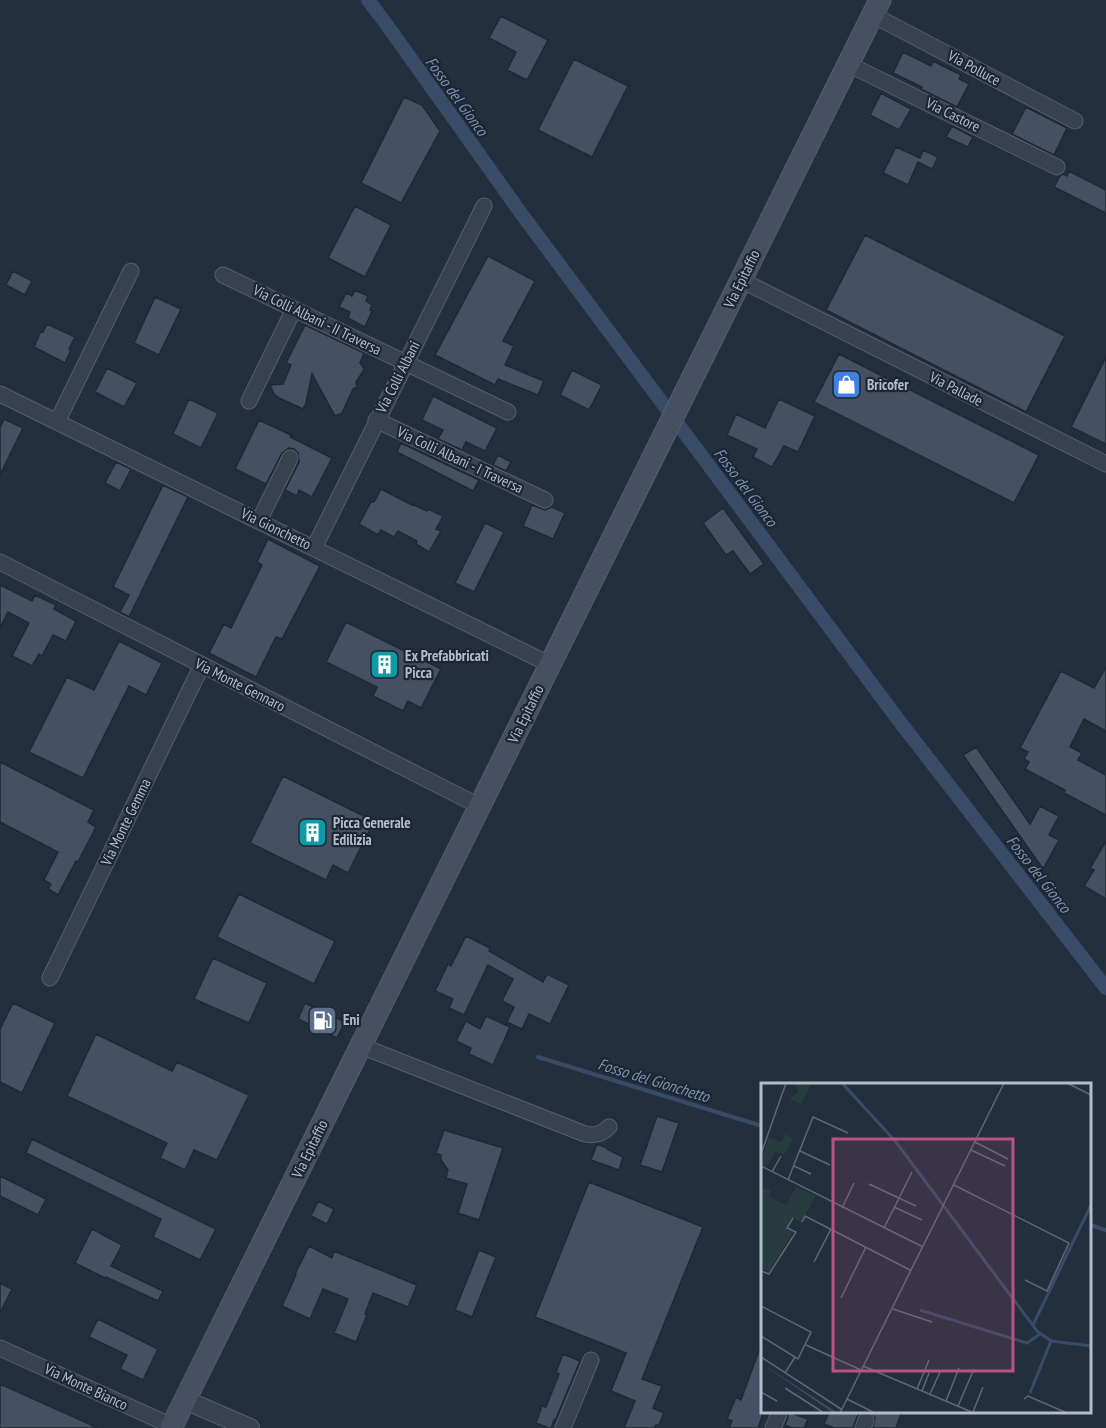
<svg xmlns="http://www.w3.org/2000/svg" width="1106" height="1428" viewBox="0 0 1106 1428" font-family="'PT Sans Narrow',sans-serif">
<rect width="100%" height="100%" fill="#242f3e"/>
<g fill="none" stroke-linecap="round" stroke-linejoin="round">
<path stroke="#394c67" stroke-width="4" d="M538,1057L762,1126
M1090,1225L1106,1230"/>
<path stroke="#394c67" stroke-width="14" d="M368,0L384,21L523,216L900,722L1106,988"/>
</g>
<path fill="#455162" stroke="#1f2835" stroke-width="1.5" d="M501,16L548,40L527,80L507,70L516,52L489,38Z
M903,52L931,66L933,61L961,75L959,79L969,84L957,107L921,89L922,87L893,73Z
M574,59L628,86L592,157L538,130Z
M881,93L911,109L899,130L870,115Z
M404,97L422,105L440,131L401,203L361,183Z
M1026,107L1067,128L1054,155L1012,134Z
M952,126L973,137L968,147L946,137Z
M896,147L920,158L923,150L938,157L932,169L918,162L908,185L883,173Z
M1069,171L1106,190V213L1054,187L1060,176L1063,174L1067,176Z
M355,206L391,225L365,277L328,258Z
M865,235L1065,336L1026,412L826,310Z
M488,256L535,281L503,341L514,346L505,365L544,381L538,395L498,379L495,385L435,355Z
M13,271L32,281L25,295L6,285Z
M355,290L368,296L366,301L372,305L370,310L372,311L365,327L348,318L350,312L339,307L346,293L352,296Z
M155,297L181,309L159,355L134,343Z
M47,324L75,337L69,349L71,350L65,363L34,347L41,331L43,332Z
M305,325L364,353L360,363L363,367L364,370L356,382L357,387L353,389L342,413L340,414L335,416L312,374L306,403L303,409L279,398L274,394L270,385L283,384L291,365L286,363Z
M839,354L1039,455L1014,503L814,402Z
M1106,357V444L1071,427Z
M107,368L137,383L124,407L95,392Z
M572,370L602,385L589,410L560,395Z
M433,396L497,428L485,451L466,442L462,450L438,439L443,430L422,420Z
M189,399L218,413L201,448L173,434Z
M779,399L815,416L798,452L784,446L772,467L753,457L757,449L727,435L736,414L765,428Z
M4,419L23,428L0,475V428Z
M259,420L291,435L290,437L332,458L312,497L299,490L297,496L285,490L299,462L298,453L294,449L289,448L282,453L266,484L235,469Z
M401,443L479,480L473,491L397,452Z
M498,455L511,462L506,471L493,465Z
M116,462L131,469L120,491L105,483Z
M163,485L188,497L129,617L120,612L129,595L113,587Z
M381,489L412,505V504L427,511L428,509L443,516L436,529L441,531L429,552L416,544L417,541L398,531L394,537L381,530L378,535L359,524L371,502H374Z
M532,505L545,510L552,507L565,513L553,539L523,526Z
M723,508L764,564L750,574L733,551L726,555L703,523Z
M485,523L504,532L474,592L455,583Z
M268,539L320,566L282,639L276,637L256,677L209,653L224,624L231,628L262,565L257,562Z
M0,585L32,601L35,595L56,605L54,609L76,621L66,641L53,635L42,656L39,654L32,666L12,656L29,623L8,612L0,628Z
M346,622L441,669L421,708L408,701L403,711L373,696L377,687L326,662Z
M119,641L162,663L146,695L129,686L83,778L29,752L67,677L94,690Z
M1106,667V731L1084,719L1070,747L1082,753L1078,760L1106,775V815L1064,793L1065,790L1025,769L1029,762L1024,759L1028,752L1020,748L1061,671L1094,688Z
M976,747L1030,824L1040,806L1059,816L1049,835L1059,840L1043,869L963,755Z
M0,762L94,810L88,822L96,827L78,862L76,861L58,895L48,889L51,884L44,880L58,852L0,822Z
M283,776L374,821L348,873L333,865L326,880L250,843Z
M1106,841V899L1084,886L1094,870L1090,868Z
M239,894L335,941L314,984L217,937Z
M466,936L490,948L489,951L543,982L547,974L569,985L550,1024L529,1014L522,1029L507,1022L514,1007L502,1001L513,979L488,965L464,1015L449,1008L453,999L435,991L448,964L451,966Z
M213,958L267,983L249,1023L194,999Z
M13,1003L55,1023L22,1093L0,1082V1029Z
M305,1003L345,1022L337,1038L298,1019Z
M486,1016L510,1027L493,1065L469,1054L471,1048L456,1041L466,1021L480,1029Z
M96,1034L172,1071L177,1062L249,1095L217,1160L194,1150L185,1170L160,1158L167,1143L67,1096Z
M657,1116L679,1123L662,1172L640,1165Z
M444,1130L503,1148L479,1220L458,1213L467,1184L446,1178L448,1170L441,1160V1155L436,1153Z
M32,1139L216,1229L200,1260L153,1237L161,1219L26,1153Z
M597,1144L607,1148V1149L623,1157L619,1170L591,1160Z
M0,1176L46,1199L38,1215L0,1196Z
M589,1182L703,1227L642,1379L662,1386L653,1408L664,1413L659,1425H656L654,1428H624L635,1401L611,1391L626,1353L535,1317Z
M318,1201L334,1209L327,1224L311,1216Z
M92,1229L122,1245L111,1266L163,1291L158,1301L106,1277L105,1278L75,1263Z
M309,1246L332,1258L334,1251L417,1285L408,1307L373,1293L365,1314L367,1315L356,1342L334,1333L348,1299L323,1289L310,1319L282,1306L296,1275L295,1274Z
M479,1250L496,1257L472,1317L455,1310Z
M0,1283L12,1289L0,1313Z
M98,1319L158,1349L143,1380L120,1369L127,1355L89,1337Z
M761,1345H762V1417L758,1428H729L732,1421L727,1419L736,1397L741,1400Z
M563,1354L580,1361L555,1421L554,1420L551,1428H549L536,1423L542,1406L546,1407L559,1374L556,1372Z
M0,1384L98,1428H0Z
M788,1412L808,1419L804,1428H792L785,1425L788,1417Z
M829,1412H862L857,1417L853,1428H834L824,1424Z
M870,1412H894L901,1414L896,1428H873L875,1418Z"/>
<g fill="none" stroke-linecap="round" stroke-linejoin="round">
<defs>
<path id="minor" d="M873,15L1075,121
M848,64L1057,167
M223,275L508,412
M741,280L1106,464
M0,394L551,665
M249,401L294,309
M376,420L545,500
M57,422L131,271
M259,521L290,458
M314,548L484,206
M0,562L481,807
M50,978L202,665
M361,1046L585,1134C595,1136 602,1134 609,1127
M0,1348L172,1426
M563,1428L591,1360
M773,1428L779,1414
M863,1428L866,1420"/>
<path id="tertiary" d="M185,1400L250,1428"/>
<path id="secondary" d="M171,1428L880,0"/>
</defs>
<use href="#minor" stroke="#565f6c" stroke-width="17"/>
<use href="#tertiary" stroke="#565f6c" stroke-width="20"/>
<use href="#secondary" stroke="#565f6c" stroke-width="23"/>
<use href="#minor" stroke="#38414e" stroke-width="15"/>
<use href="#tertiary" stroke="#38414e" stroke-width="18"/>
<use href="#secondary" stroke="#465061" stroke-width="21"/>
</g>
<defs>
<symbol id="shop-square" viewBox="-11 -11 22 22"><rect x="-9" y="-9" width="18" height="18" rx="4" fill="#3f7fe0" stroke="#1d2633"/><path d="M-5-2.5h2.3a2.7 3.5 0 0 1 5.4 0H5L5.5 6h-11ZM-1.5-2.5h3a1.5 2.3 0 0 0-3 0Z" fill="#fff"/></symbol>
<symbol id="building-square" viewBox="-11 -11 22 22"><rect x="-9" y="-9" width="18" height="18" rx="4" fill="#0f9aa8" stroke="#1d2633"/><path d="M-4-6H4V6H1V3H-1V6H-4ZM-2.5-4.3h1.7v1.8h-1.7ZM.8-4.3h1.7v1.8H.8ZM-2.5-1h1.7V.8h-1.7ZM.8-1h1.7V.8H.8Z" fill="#fff"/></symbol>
<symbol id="fuel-square" viewBox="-11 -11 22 22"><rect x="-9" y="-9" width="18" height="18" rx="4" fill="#5c6f8a" stroke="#1d2633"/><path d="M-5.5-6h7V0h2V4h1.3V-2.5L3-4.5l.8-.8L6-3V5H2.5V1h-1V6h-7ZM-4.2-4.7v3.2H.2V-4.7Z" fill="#fff"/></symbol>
</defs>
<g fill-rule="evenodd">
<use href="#shop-square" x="830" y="368" width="33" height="33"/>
<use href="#building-square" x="368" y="648" width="33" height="33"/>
<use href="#building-square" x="296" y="816" width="33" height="33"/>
<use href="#fuel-square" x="306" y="1004" width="33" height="33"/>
</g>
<g text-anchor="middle" stroke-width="4.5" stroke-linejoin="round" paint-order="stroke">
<g font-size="15" fill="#b4bcc9" stroke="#1d2633">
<text transform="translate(974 68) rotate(28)" y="5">Via Polluce</text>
<text transform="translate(953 115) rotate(26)" y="5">Via Castore</text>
<text transform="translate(742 279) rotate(-64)" y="5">Via Epitaffio</text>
<text transform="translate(317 320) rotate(26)" y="5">Via Colli Albani - II Traversa</text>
<text transform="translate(398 377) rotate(-63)" y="5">Via Colli Albani</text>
<text transform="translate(956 389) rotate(27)" y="5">Via Pallade</text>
<text transform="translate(460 460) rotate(25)" y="5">Via Colli Albani - I Traversa</text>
<text transform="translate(276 529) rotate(26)" y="5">Via Gionchetto</text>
<text transform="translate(240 685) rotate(27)" y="5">Via Monte Gennaro</text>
<text transform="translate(526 714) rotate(-64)" y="5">Via Epitaffio</text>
<text transform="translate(126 822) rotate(-64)" y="5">Via Monte Gemma</text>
<text transform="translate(310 1149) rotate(-64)" y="5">Via Epitaffio</text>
<text transform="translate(86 1387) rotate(25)" y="5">Via Monte Bianco</text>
</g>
<g font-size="15" font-weight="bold" fill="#b4bcc9" stroke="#1d2633" text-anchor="start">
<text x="867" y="390">Bricofer</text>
<text x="405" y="661">Ex Prefabbricati<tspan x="405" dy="17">Picca</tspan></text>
<text x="333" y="828">Picca Generale<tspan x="333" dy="17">Edilizia</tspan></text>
<text x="343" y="1025">Eni</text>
</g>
<g font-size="16" font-style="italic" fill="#7c92b1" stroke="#1d2633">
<text transform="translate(457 96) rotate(54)" y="6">Fosso del Gionco</text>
<text transform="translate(746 487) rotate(53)" y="6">Fosso del Gionco</text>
<text transform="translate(1039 874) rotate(52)" y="6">Fosso del Gionco</text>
<text transform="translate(654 1080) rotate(17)" y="6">Fosso del Gionchetto</text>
</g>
</g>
<g transform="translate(761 1083)">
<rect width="330" height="330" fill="#242f3e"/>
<path d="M33,0H51L40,21L28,16L37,9ZM24,51L32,56L23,72L14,69L7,83L0,80L8,54L20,59ZM35,104L55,113L40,139L31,134L25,145L32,149L8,189L0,185V109L1,105L10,107L8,114L25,122Z" fill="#263c3f"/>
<path d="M0,280L77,330H72Z" fill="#394c67"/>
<path fill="none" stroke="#394c67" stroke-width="3" d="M81,0L135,59L276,248L290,258L330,263M159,227L266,260L279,251M272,242L330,122M269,310L290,258"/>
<path fill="none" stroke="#5e6776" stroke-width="1.5" d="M306,0L330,12M214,59L247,76M210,67L244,83M39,68L69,82M0,71L25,0M0,83L162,164M33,83L50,91M11,89L20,73M27,97L52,34L87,50M108,101L155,123M193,102L308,160L286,208L264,197M133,124L161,137M81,125L93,100M41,139L44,133L149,187M123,145L151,89M53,179L70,146M0,188L8,191L35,149L26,145L32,135M80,215L105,164M0,223L50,249L37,276L0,253M132,226L171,239M45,262L100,287M0,274L80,326M102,283L213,330M24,290L34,274M24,305L63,330M156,306L168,277M161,308L168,290M0,309L16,318M169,311L179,289M86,316L114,330M263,316L267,313L306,330M185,318L198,285M197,323L213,286M212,329L222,304M79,330L243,0"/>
<path fill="#bd5182" fill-opacity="0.15" stroke="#bd5182" stroke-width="3" d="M72,56H252V288H72Z"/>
<rect width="330" height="330" fill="none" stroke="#b4bcc9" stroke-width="3"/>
</g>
</svg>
